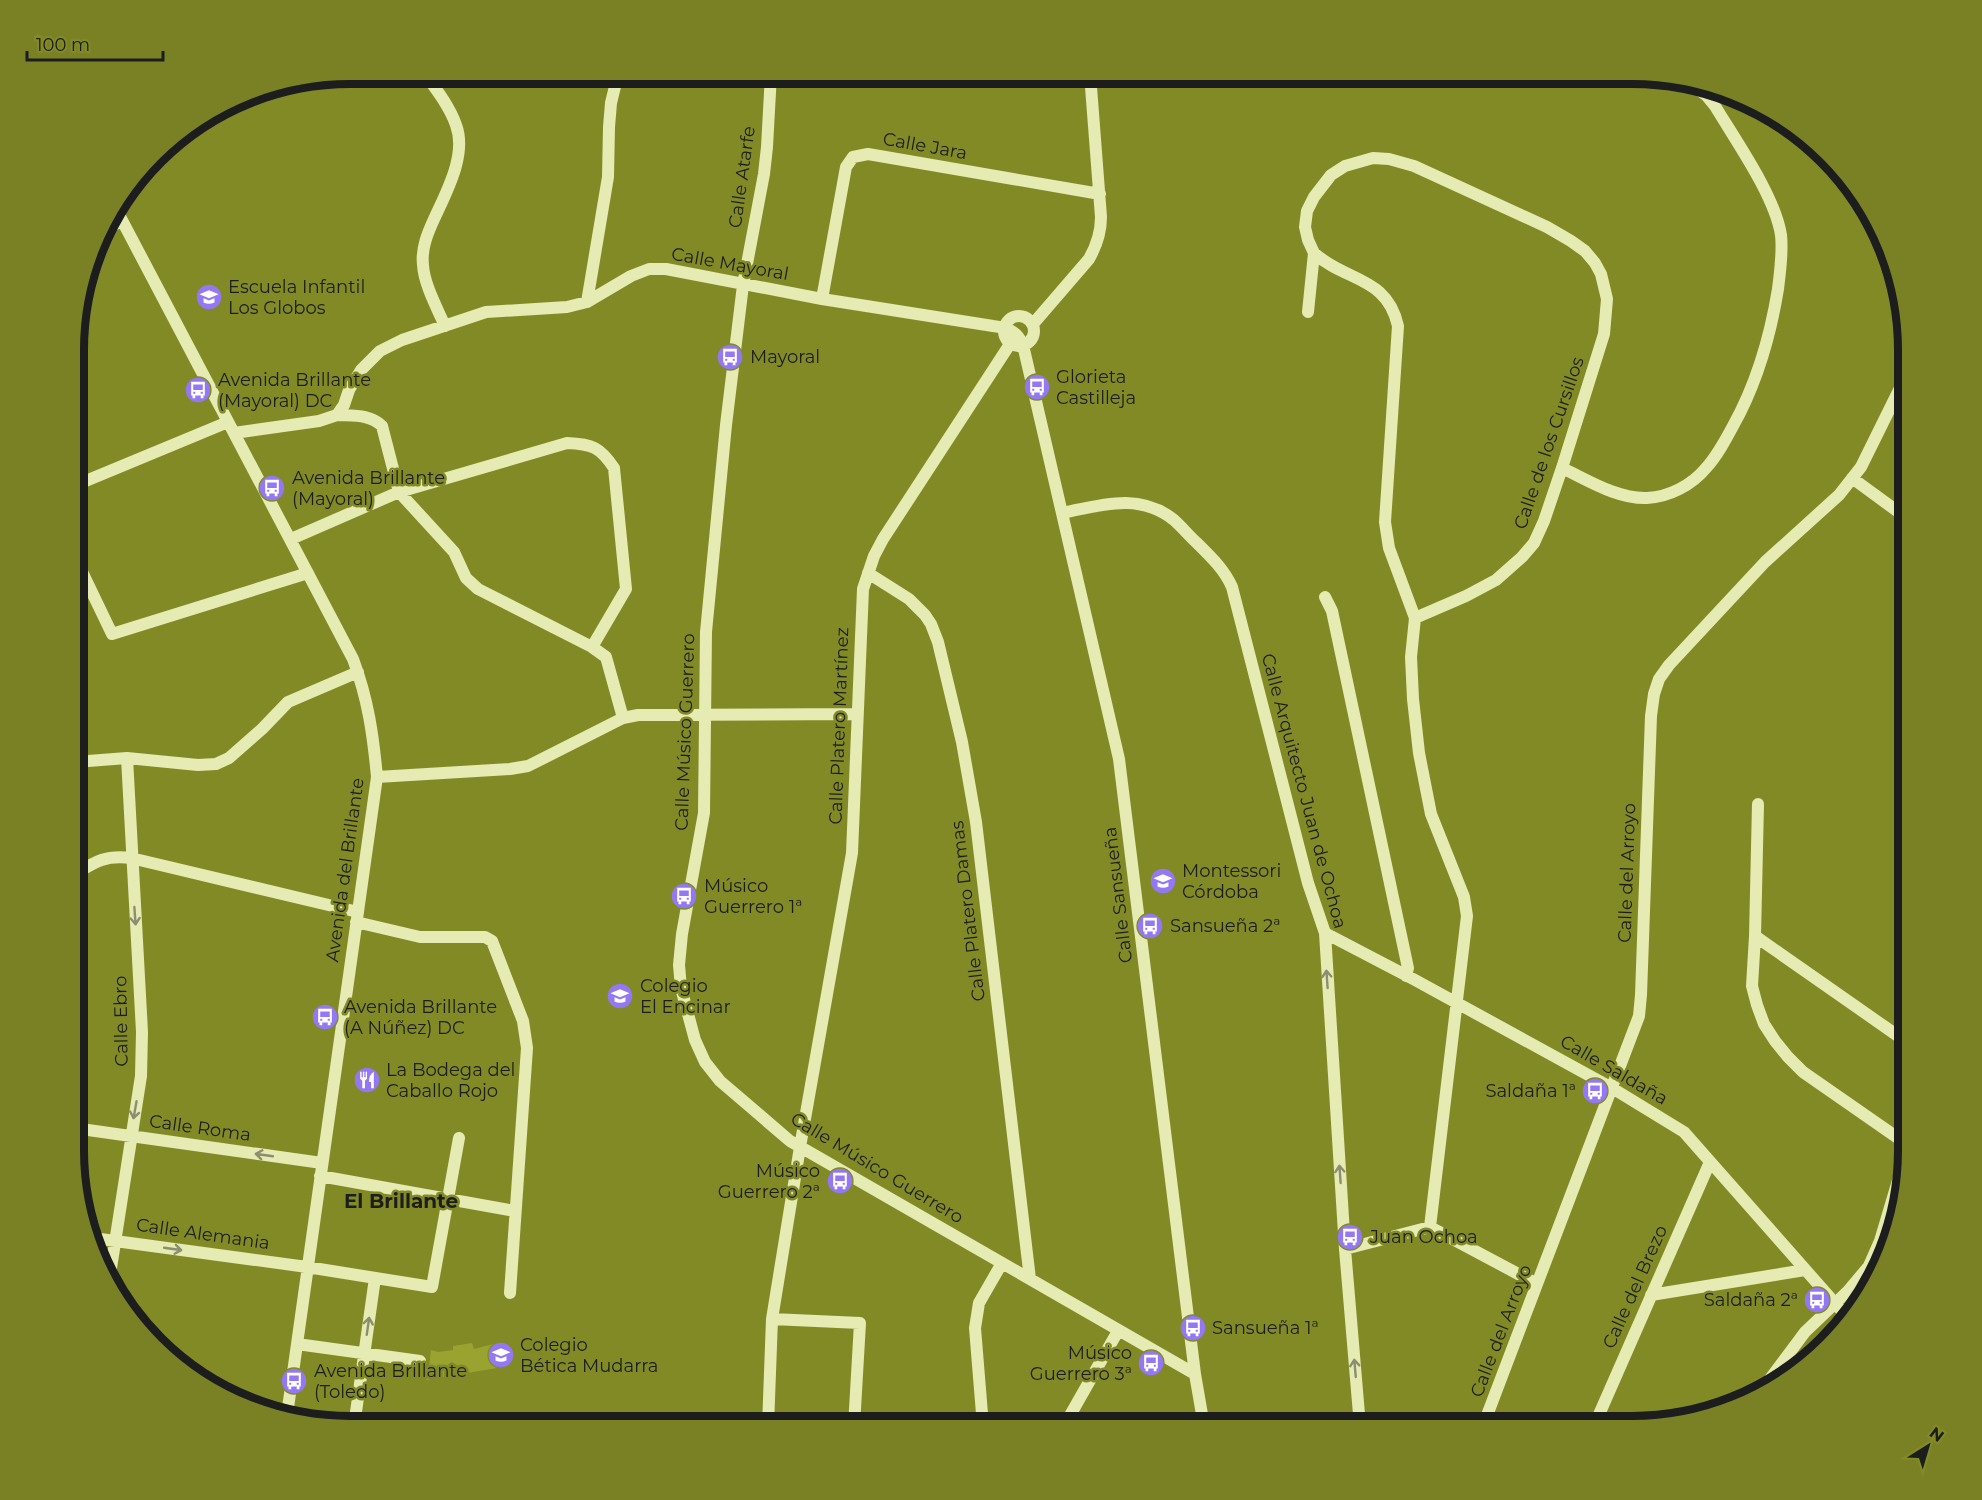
<svg xmlns="http://www.w3.org/2000/svg" width="1982" height="1500" viewBox="0 0 1982 1500" font-family="Montserrat,sans-serif">
<rect width="100%" height="100%" fill="#828a26"/>
<path fill="#9aa230" d="M472,1343L474,1349L493,1344L497,1368L426,1380L424,1369L429,1368L431,1350L438,1352L453,1350V1346Z"/>
<g fill="none" stroke-linecap="round" stroke-linejoin="round">
<path stroke="#e6eab3" stroke-width="12" d="M425,74C436,89 450,107 456,125C467,154 447,191 435,217C428,232 421,248 423,265C424,284 437,308 445,326
M771,74L767,147L764,174L743,285L726,425L706,632L704,813L682,934L679,965L681,988L695,1040L705,1062L720,1081L790,1141L1195,1374
M115,207L353,659C368,699 373,734 377,777L287,1415
M105,227L122,222
M1314,253C1346,282 1387,276 1398,326L1385,522L1389,548L1415,618L1411,657L1413,699L1419,753L1431,814L1464,897L1467,916L1430,1227
M822,299L846,167L853,157L868,154L1100,194
M587,302L608,177L609,127L611,103L618,74
M1308,312L1314,253L1308,240L1305,227L1307,211L1314,197L1331,175L1345,166L1373,158L1389,159L1414,166L1547,227L1571,241L1585,251L1595,263L1601,274L1607,299L1604,334L1562,468L1544,521L1534,543L1522,557L1496,580L1466,596L1415,618
M1004 331a15 15 0 1 1 30 0a15 15 0 1 1-30 0Z
M1033,324L1089,259C1097,245 1101,233 1101,217L1090,74
M337,415C353,416 370,414 382,426L399,492L454,552L466,578L478,589L592,647L606,657L623,718
M234,433L319,421L337,415L344,405L349,390L361,370L380,351L402,340L486,312L567,307L587,302L631,276L649,269H666L822,299L993,326C1008,328 1017,331 1023,345L1119,759L1195,1374L1204,1426
M1562,468C1588,480 1617,499 1647,498C1669,497 1692,485 1706,468C1717,456 1725,441 1733,426C1757,383 1770,338 1778,289C1780,272 1783,253 1781,235C1775,196 1736,141 1715,106L1706,95L1690,84
M1852,478L1908,519
M76,485L228,422
M1062,513C1101,505 1140,492 1174,520C1182,527 1189,536 1197,543C1211,557 1224,569 1232,587L1308,883L1325,933L1345,1249L1360,1426
M291,539L399,492L567,443C592,444 600,447 614,468L626,589L592,647
M75,557L112,634L308,573
M868,573L909,599L925,615L931,624L938,642L962,742L976,822L1030,1279
M1325,597L1332,611L1408,968L1406,976
M75,762L127,758L198,765L216,764L229,758L262,729L288,702L358,672
M377,777L510,769L528,766L623,718L638,715L857,714
M1758,804L1755,936L1908,1043
M75,874C96,861 106,855 131,858L358,912
M356,922L420,937H485L492,941L523,1021L527,1048L510,1293
M1325,933L1415,980L1612,1088L1684,1132L1848,1318
M1755,936L1752,986L1757,1005L1764,1024L1775,1041L1788,1057L1803,1072L1908,1145
M74,1128L322,1163
M320,1176L515,1211
M93,1238L307,1267L432,1287L459,1138
M1345,1249L1430,1227L1537,1284
M109,1281L141,1076L142,1032L127,758
M1651,1295L1805,1270
M772,1319L860,1323L854,1426
M297,1344L420,1361
M1758,1395L1805,1332L1848,1291L1869,1266L1880,1241L1908,1147
M354,1426L375,1278
M768,1426L772,1319L800,1147L852,853L863,589L874,556L883,539L1010,344
M983,1426L975,1328L979,1303L1002,1263
M1064,1426L1118,1331
M1483,1426L1639,1016L1641,995L1651,716L1654,694L1659,679L1669,665L1765,562L1839,495L1861,467L1902,384
M1594,1426L1710,1162"/>
</g>
<defs><path id="oneway-shaft" d="M-6 0H5M1.5-3L5.5 0L1.5 3" fill="none" stroke-width="1.6" stroke-linecap="round" stroke-linejoin="round" transform="scale(1.5)"/></defs>
<g stroke="#8c8e70">
<use href="#oneway-shaft" transform="translate(135 916) rotate(86)"/>
<use href="#oneway-shaft" transform="translate(1327 979) rotate(-94)"/>
<use href="#oneway-shaft" transform="translate(135 1110) rotate(100)"/>
<use href="#oneway-shaft" transform="translate(264 1155) rotate(-172)"/>
<use href="#oneway-shaft" transform="translate(1340 1174) rotate(-94)"/>
<use href="#oneway-shaft" transform="translate(173 1249) rotate(8)"/>
<use href="#oneway-shaft" transform="translate(368 1326) rotate(-82)"/>
<use href="#oneway-shaft" transform="translate(1355 1368) rotate(-95)"/>
</g>
<defs>
<symbol id="school-disc" viewBox="-11 -11 22 22"><circle r="9.5" fill="#9478f3" stroke="#828a26"/><path d="M0-5L7-2L0 1L-7-2ZM-4 1L0 2.5L4 1V4Q0 6-4 4Z" fill="#fff"/></symbol>
<symbol id="bus-disc" viewBox="-11 -11 22 22"><circle r="9.5" fill="#9478f3" stroke="#828a26"/><path d="M-5-6H5V4H4V6H2V4H-2V6H-4V4H-5ZM-3.5-4V0h7V-4ZM-3.5 1.2v1.5H-2V1.2ZM2 1.2v1.5H3.5V1.2Z" fill="#fff"/></symbol>
<symbol id="restaurant-disc" viewBox="-11 -11 22 22"><circle r="9.5" fill="#9478f3" stroke="#828a26"/><path d="M-5-6h1v4h1v-4h1v4h1v-4h1v5L-1.5 .5V6h-2V.5L-5-1ZM5-6V6H3V1.5H1.5Q1.5-4 5-6Z" fill="#fff"/></symbol>
</defs>
<g fill-rule="evenodd">
<use href="#school-disc" x="194" y="282" width="30" height="30"/>
<use href="#bus-disc" x="715" y="342" width="30" height="30"/>
<use href="#bus-disc" x="1022" y="372" width="30" height="30"/>
<use href="#bus-disc" x="183" y="375" width="30" height="30"/>
<use href="#bus-disc" x="257" y="473" width="30" height="30"/>
<use href="#school-disc" x="1148" y="866" width="30" height="30"/>
<use href="#bus-disc" x="669" y="881" width="30" height="30"/>
<use href="#bus-disc" x="1135" y="911" width="30" height="30"/>
<use href="#school-disc" x="605" y="981" width="30" height="30"/>
<use href="#bus-disc" x="310" y="1002" width="30" height="30"/>
<use href="#restaurant-disc" x="352" y="1065" width="30" height="30"/>
<use href="#bus-disc" x="1580" y="1076" width="30" height="30"/>
<use href="#bus-disc" x="825" y="1166" width="30" height="30"/>
<use href="#bus-disc" x="1335" y="1222" width="30" height="30"/>
<use href="#bus-disc" x="1802" y="1285" width="30" height="30"/>
<use href="#bus-disc" x="1178" y="1313" width="30" height="30"/>
<use href="#school-disc" x="486" y="1340" width="30" height="30"/>
<use href="#bus-disc" x="1136" y="1348" width="30" height="30"/>
<use href="#bus-disc" x="279" y="1366" width="30" height="30"/>
</g>
<g text-anchor="middle" stroke-width="5" stroke-linejoin="round" paint-order="stroke">
<g font-size="18" fill="#1d1d1d" stroke="#828a26">
<text transform="translate(925 146) rotate(10)" y="6">Calle Jara</text>
<text transform="translate(742 177) rotate(-82)" y="6">Calle Atarfe</text>
<text transform="translate(730 264) rotate(10)" y="6">Calle Mayoral</text>
<text transform="translate(1549 443) rotate(-71)" y="6">Calle de los Cursillos</text>
<text transform="translate(839 726) rotate(-88)" y="6">Calle Platero Martínez</text>
<text transform="translate(685 732) rotate(-88)" y="6">Calle Músico Guerrero</text>
<text transform="translate(1304 791) rotate(75)" y="6">Calle Arquitecto Juan de Ochoa</text>
<text transform="translate(345 870) rotate(-82)" y="6">Avenida del Brillante</text>
<text transform="translate(1627 873) rotate(-88)" y="6">Calle del Arroyo</text>
<text transform="translate(1118 895) rotate(-97)" y="6">Calle Sansueña</text>
<text transform="translate(968 911) rotate(-97)" y="6">Calle Platero Damas</text>
<text transform="translate(121 1021) rotate(-91)" y="6">Calle Ebro</text>
<text transform="translate(1614 1070) rotate(30)" y="6">Calle Saldaña</text>
<text transform="translate(200 1128) rotate(8)" y="6">Calle Roma</text>
<text transform="translate(877 1168) rotate(31)" y="6">Calle Músico Guerrero</text>
<text transform="translate(203 1234) rotate(8)" y="6">Calle Alemania</text>
<text transform="translate(1635 1287) rotate(-66)" y="6">Calle del Brezo</text>
<text transform="translate(1501 1331) rotate(-69)" y="6">Calle del Arroyo</text>
</g>
<g font-size="18" fill="#1d1d1d" stroke="#828a26" text-anchor="start">
<text x="228" y="293">Escuela Infantil<tspan x="228" dy="21">Los Globos</tspan></text>
<text x="750" y="363">Mayoral</text>
<text x="1056" y="383">Glorieta<tspan x="1056" dy="21">Castilleja</tspan></text>
<text x="218" y="386">Avenida Brillante<tspan x="218" dy="21">(Mayoral) DC</tspan></text>
<text x="292" y="484">Avenida Brillante<tspan x="292" dy="21">(Mayoral)</tspan></text>
<text x="1182" y="877">Montessori<tspan x="1182" dy="21">Córdoba</tspan></text>
<text x="704" y="892">Músico<tspan x="704" dy="21">Guerrero 1ª</tspan></text>
<text x="1170" y="932">Sansueña 2ª</text>
<text x="640" y="992">Colegio<tspan x="640" dy="21">El Encinar</tspan></text>
<text x="344" y="1013">Avenida Brillante<tspan x="344" dy="21">(A Núñez) DC</tspan></text>
<text x="386" y="1076">La Bodega del<tspan x="386" dy="21">Caballo Rojo</tspan></text>
<text x="1576" y="1097" text-anchor="end">Saldaña 1ª</text>
<text x="820" y="1177" text-anchor="end">Músico<tspan x="820" dy="21">Guerrero 2ª</tspan></text>
<text x="1370" y="1243">Juan Ochoa</text>
<text x="1798" y="1306" text-anchor="end">Saldaña 2ª</text>
<text x="1212" y="1334">Sansueña 1ª</text>
<text x="520" y="1351">Colegio<tspan x="520" dy="21">Bética Mudarra</tspan></text>
<text x="1132" y="1359" text-anchor="end">Músico<tspan x="1132" dy="21">Guerrero 3ª</tspan></text>
<text x="314" y="1377">Avenida Brillante<tspan x="314" dy="21">(Toledo)</tspan></text>
</g>
<g font-size="20" font-weight="bold" fill="#1d1d1d" stroke="#828a26">
<text x="401" y="1208">El Brillante</text>
</g>
</g>
<path d="M0 0H1982V1500H0ZM350 84H1632A266 266 0 0 1 1898 350V1150A266 266 0 0 1 1632 1416H350A266 266 0 0 1 84 1150V350A266 266 0 0 1 350 84Z" fill="#7a8125" fill-rule="evenodd"/>
<path fill="none" stroke="#1d1d1d" stroke-width="8" d="M350 84H1632A266 266 0 0 1 1898 350V1150A266 266 0 0 1 1632 1416H350A266 266 0 0 1 84 1150V350A266 266 0 0 1 350 84Z"/>
<g transform="translate(1928 1446) rotate(37)" stroke="#828a26" stroke-width="4.5" paint-order="stroke">
<path d="M0-4.5L10 22L0 15L-10 22Z" fill="#1d1d1d"/>
<text y="-9" font-size="16" font-weight="bold" text-anchor="middle" fill="#1d1d1d">N</text>
</g>
<path d="M27 51v9h136v-9" fill="none" stroke="#1d1d1d" stroke-width="3"/>
<text x="36" y="51" font-size="18" fill="#1d1d1d" stroke="#828a26" stroke-width="4.5" paint-order="stroke">100 m</text>
</svg>
